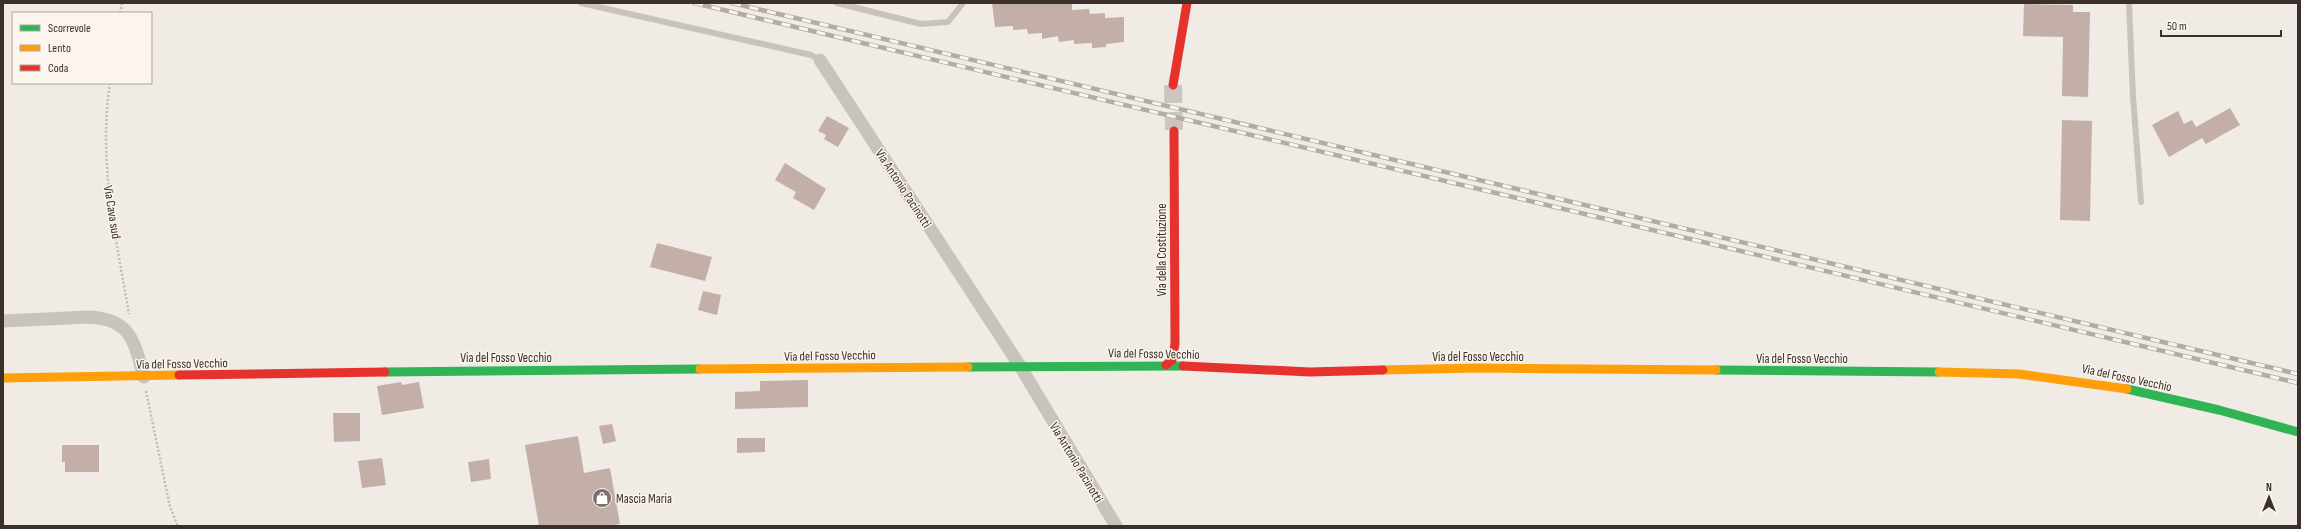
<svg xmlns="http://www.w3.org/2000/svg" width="2301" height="529" viewBox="0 0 2301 529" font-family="'Sofia Sans Condensed',sans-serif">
<rect width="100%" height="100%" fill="#f0ebe5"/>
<path fill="#c3afa7" d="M992,3L1072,4V10L1089,9L1090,14L1105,13V18L1124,17V42L1106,44V47L1092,48V43L1074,44V40L1059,42L1058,36L1042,39V33L1028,34L1027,29L1013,30V26L995,27Z
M2024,4L2073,5V12H2090L2088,97L2062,96L2063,37L2023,36Z
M2230,108L2240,125L2206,144L2202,138L2169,157L2152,125L2178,111L2184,124L2192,120L2196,127Z
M827,116L849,128L838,147L824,139L826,135L818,131Z
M2062,120L2092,121L2090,221L2060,220Z
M785,163L826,189L814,210L793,198L796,192L775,180Z
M657,243L712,257L705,281L650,267Z
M703,291L721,295L717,315L698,310Z
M808,380V407L735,409V392L760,391V381Z
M401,382L402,385L419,382L424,408L382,415L377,386Z
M333,413H360V441L334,442Z
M612,424L616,441L603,444L599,426Z
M578,436L584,473L610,468L620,524L608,526H539L525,445Z
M737,438H765V452L737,453Z
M62,445H99V472H65V462H62Z
M382,458L386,485L362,488L358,461Z
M489,459L491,479L471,482L468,462Z"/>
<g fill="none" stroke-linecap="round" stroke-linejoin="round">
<path stroke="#ccc6c0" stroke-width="18" stroke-dasharray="18 9" stroke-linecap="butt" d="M1173,85L1174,131"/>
<path stroke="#c2bbb6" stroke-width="2.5" stroke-dasharray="2 2" stroke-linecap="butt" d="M120,13L122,3
M110,83C98,161 116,238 129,314
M146,391L170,507L178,526"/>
<path stroke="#c9c3be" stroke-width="6" d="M581,3L811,55L820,60
M837,3L921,24L948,22L963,3
M2129,3L2133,96L2141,202"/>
<path stroke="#c9c3be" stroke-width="13" d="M820,60L1020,366L1116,526
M3,321L89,317C131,319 134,341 144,377"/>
<path stroke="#30b455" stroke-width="9" d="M968,367L1183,366
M1716,370L1939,372
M385,372L700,369
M2127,389L2219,410L2298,432"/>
<path stroke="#ff9f0a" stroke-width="9" d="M700,369L968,367
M1383,370L1477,368L1716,370
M1939,372L2019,374L2127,389
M3,378L179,375"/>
<path stroke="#e5322d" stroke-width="9" d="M1173,85L1187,3
M1166,365L1172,360L1175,344L1174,131
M1183,366L1310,372L1383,370
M179,375L385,372"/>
<defs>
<path id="rail" d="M694,3L2298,383
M732,3L2298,374"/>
</defs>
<use href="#rail" stroke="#b1aca8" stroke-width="4.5"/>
<use href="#rail" stroke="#fbf5ee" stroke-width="3" stroke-dasharray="9" stroke-linecap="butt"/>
</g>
<defs>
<symbol id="shop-disc" viewBox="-11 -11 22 22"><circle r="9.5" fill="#7a716c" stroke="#fbf5ee"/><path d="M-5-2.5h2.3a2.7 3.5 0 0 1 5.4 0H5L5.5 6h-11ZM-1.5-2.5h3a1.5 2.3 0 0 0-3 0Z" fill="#fff"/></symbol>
</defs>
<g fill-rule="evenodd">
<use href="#shop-disc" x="591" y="487" width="22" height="22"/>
</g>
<g text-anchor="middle" stroke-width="3" stroke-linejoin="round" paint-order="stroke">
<g font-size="13" fill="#3b302b" stroke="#fbf5ee">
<text transform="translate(904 188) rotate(57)" y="5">Via Antonio Pacinotti</text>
<text transform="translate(113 212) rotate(81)" y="5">Via Cava sud</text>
<text transform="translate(1161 250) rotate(-90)" y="5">Via della Costituzione</text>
<text transform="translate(1154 353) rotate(1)" y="5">Via del Fosso Vecchio</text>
<text transform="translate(830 355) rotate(-1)" y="5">Via del Fosso Vecchio</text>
<text x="1478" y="361">Via del Fosso Vecchio</text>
<text x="506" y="362">Via del Fosso Vecchio</text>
<text x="1802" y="363">Via del Fosso Vecchio</text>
<text transform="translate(182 363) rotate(-1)" y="5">Via del Fosso Vecchio</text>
<text transform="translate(2127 377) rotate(12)" y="5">Via del Fosso Vecchio</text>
<text transform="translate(1077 462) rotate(59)" y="5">Via Antonio Pacinotti</text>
</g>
<g font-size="13" fill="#3b302b" stroke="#fbf5ee" text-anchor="start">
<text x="616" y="503">Mascia Maria</text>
</g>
</g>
<rect width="2301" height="529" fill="none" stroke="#3b302b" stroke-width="8"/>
<rect x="12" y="12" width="140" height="72" fill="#fbf5ee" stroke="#aea6a0"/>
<rect x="20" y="25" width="20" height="6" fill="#30b455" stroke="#aea6a0"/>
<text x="48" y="32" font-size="12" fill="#3b302b">Scorrevole</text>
<rect x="20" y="45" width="20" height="6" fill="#ff9f0a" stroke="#aea6a0"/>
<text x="48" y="52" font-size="12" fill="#3b302b">Lento</text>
<rect x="20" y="65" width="20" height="6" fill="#e5322d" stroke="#aea6a0"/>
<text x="48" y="72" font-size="12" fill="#3b302b">Coda</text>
<g transform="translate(2269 497)" stroke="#fbf5ee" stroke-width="3" paint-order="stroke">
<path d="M0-3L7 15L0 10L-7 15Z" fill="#3b302b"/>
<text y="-6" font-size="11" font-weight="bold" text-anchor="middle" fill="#3b302b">N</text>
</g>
<path d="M2161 30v6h120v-6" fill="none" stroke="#3b302b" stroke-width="2"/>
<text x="2167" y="30" font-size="12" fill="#3b302b" stroke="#fbf5ee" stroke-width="3" paint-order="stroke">50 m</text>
</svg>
